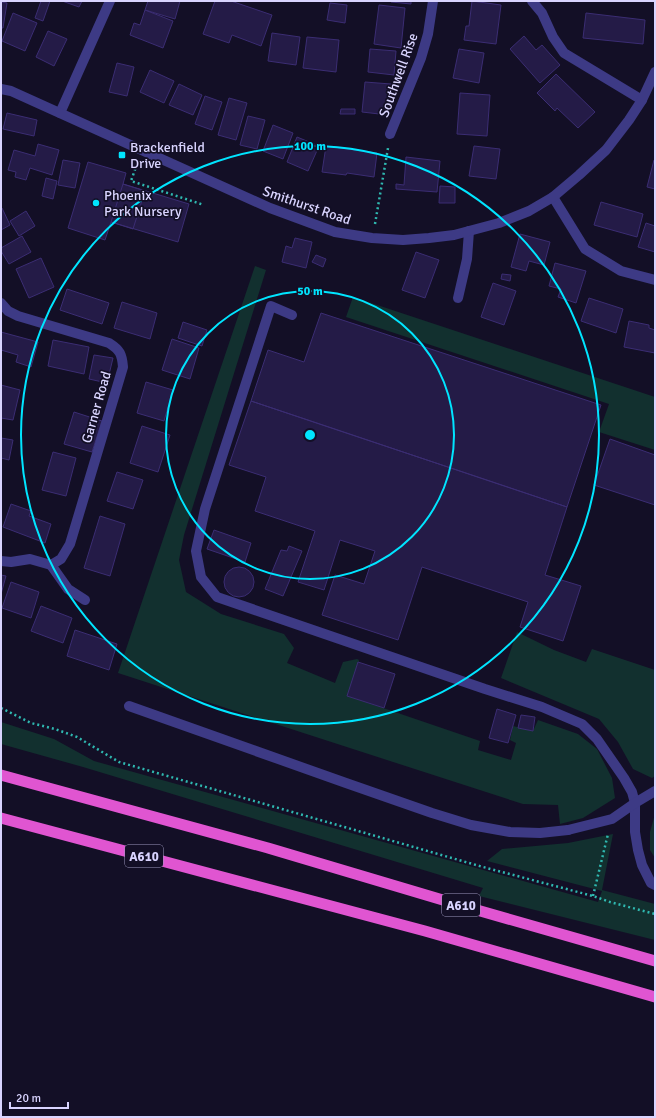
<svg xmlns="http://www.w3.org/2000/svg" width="656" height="1118" viewBox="0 0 656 1118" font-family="Signika,sans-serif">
<rect width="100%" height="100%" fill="#130f26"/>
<path fill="#12302f" d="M255,266L266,270L184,535L179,560L186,592L221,614L284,634L294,648L287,663L335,683L343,662L357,659L359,660L348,696L480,741L478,750L511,760L516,743L510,740L513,726L533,731L538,720L578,734L597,749L612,778L615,798L583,818L560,824L558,805L523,804L118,673Z
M353,297L655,397V450L599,432L609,404L346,317Z
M517,632L554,650L586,662L592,649L655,670V776L652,778L633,769L618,742L599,719L501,678Z
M1,722L54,739L94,761L598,902L602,891L487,861L502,849L568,843L613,834L602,890L655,904V940L479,896L483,888L83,767L1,744Z
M655,814V858L650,850V832Z"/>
<path fill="#241b47" stroke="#3b2d73" d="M41,1H50L43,21L35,18Z
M62,1H82L79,7Z
M148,1H180L175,19L145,10Z
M215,1H231L272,15L261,46L232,35L229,43L203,34Z
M391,1H411V4L391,2Z
M472,1L501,5L496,44L464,40L466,26H469Z
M1,2L7,3L3,28H1Z
M330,3L347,5L345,23L327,20Z
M379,5L405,8L401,48L374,44Z
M145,10L173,21L163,48L130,35L134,23L140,25Z
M13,13L37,23L25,51L2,41Z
M586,13L645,20L643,44L583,38Z
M48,31L67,39L54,66L36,57Z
M272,33L300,37L296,65L268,61Z
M524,36L536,50L542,45L560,65L540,83L510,49Z
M307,37L339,40L336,72L303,68Z
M370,49L396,51L394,75L368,72Z
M459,49L484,53L479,83L453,78Z
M117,63L134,67L127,96L109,92Z
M150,70L174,81L164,103L140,92Z
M556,74L595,112L578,128L557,108L555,111L537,93Z
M365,82L391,84L388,115L362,112Z
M179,84L202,95L193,115L169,105Z
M460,93L490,95L487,136L457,134Z
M205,96L222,102L212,130L195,124Z
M229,98L247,103L236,140L218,135Z
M341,109H355V114H340Z
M7,113L37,120L34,136L3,129Z
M248,116L265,120L257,149L240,145Z
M273,125L293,133L283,159L263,151Z
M297,137L319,146L308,171L287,162Z
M38,144L59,150L52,175L30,168L26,180L15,177L16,172L8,170L14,150L35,156Z
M326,146L377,153L374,177L347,173L346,175L322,172Z
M474,146L500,149L496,179L469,176Z
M406,157L440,161L437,192L396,189V184L404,185Z
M63,160L80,163L75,188L58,185Z
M654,160H655V189L647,187Z
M88,162L126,173L123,184L189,204L178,242L111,222L105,240L68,228Z
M46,178L57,181L53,199L42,196Z
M123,184L145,191L133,229L111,222Z
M440,186L455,187V203H439Z
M601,202L643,214L637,237L594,225Z
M1,208H2L10,225L1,230Z
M26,211L35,226L19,236L10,221Z
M646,223L655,226V252L638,247Z
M520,234L550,242L544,265L529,261L526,271L511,267Z
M22,236L31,252L9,264L1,251V248Z
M295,238L312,242L306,268L282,262L286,246L292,248Z
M416,252L439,260L425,298L402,290Z
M316,255L326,259L323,267L312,262Z
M41,258L54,287L29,298L16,269Z
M555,263L586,271L576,303L558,297L561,289L549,286Z
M502,274L511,275L510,281L501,279Z
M493,283L516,291L504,325L481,317Z
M67,289L109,303L102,324L60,310Z
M589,298L623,309L616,333L581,321Z
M122,302L157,313L150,339L114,328Z
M321,313L601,405L567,507L251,401L268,350L304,362Z
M629,321L649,325V328L655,330V353L624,347Z
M183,322L207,330L202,346L178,338Z
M1,332L38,342L31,367L16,362L18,355L1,350Z
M172,339L199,348L190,379L162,370Z
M53,340L89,347L84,374L48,366Z
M94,355L113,358L107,383L89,379Z
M146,382L173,390L164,421L137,413Z
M1,385L20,390L13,420L1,418Z
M251,401L567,507L545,575L581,586L563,641L520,627L528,602L422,567L398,640L322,615L335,575L364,584L375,551L340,540L324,590L298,582L315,531L255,511L266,477L229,465Z
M74,412L102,421L92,452L64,444Z
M142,426L170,435L158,472L130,463Z
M1,438L13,440L9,460L1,458Z
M610,439L655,455V505L594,485Z
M53,452L76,458L66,496L42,490Z
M117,472L143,480L133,509L107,501Z
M11,504L31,511L29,516L51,524L45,543L3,527Z
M100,516L125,524L110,576L84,568Z
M214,530L251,543L245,562L207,549Z
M289,546L302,551L283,596L265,589L281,550L287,551Z
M224 582a15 15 0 1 1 30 0a15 15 0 1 1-30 0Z
M1,575L6,576L1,594Z
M11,582L39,592L31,618L2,608Z
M41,606L72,618L63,643L31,631Z
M75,630L117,644L109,670L67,656Z
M358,662L395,674L384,708L347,696Z
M497,709L516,715L508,743L489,738Z
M521,715L535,717L533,731L518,728Z"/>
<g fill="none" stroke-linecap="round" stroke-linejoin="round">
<path stroke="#2fb8b0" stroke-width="2.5" stroke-dasharray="2 3" stroke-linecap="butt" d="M137,164L131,181L204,205
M375,224L388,148
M1,708L31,723L55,729L77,737L119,762L483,867L593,896L610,902L655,914
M593,896L608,834"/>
<path stroke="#3d3a85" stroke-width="10" d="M292,315L271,306L205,509L196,551L201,577L217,597L485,689L542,707L582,724L597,739L624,778L632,792L635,803V832L638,850L642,865L651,883L655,885
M51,565L68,589L85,600
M129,706L346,783L432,813L471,825L510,832L540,833L568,830"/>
<path stroke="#3d3a85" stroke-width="10" d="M532,1L542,13L553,37L564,53L642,100
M60,113L110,1
M390,134L421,58L428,34L433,1
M553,197L585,249L621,271L655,280
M458,298L467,259L469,231
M1,303L8,311L18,316L109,343C120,350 122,354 123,367L70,544L61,559L51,565L30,559L11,562L1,561
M568,830L612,819L635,803L655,791"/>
<path stroke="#3d3a85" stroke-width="10" d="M1,89L11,91L270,208L335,232L372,238L403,240L429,238L454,235L499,223L529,211L553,197L579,175L606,150L629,120L642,100L655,72"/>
<path stroke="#e055d1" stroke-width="11" d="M1,775L268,848L463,906L655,961
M1,818L425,931L655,997"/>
</g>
<g fill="none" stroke="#00e5ff" stroke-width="2">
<circle cx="310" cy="435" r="144"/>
<circle cx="310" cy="435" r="289"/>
</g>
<g fill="#00e5ff" stroke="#130f26" stroke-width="1.5">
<rect x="118" y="151" width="8" height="8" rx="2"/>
<circle cx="96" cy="203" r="4"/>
</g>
<g text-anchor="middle" stroke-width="3.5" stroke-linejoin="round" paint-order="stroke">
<g fill="#130f26" stroke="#9e99be" stroke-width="1">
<rect x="125" y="845" width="38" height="22" rx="3"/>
<rect x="442" y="894" width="38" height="22" rx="3"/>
</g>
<g font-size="13" font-weight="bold" fill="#d9d4ff">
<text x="144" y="861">A610</text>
<text x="461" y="910">A610</text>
</g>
<g font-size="14" fill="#d9d4ff" stroke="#130f26">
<text transform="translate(398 75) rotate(-70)" y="5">Southwell Rise</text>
<text transform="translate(307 205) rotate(19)" y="5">Smithurst Road</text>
<text transform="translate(96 407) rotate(-74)" y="5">Garner Road</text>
</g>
<g font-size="14" fill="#d9d4ff" stroke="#130f26" text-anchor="start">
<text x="130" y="152">Brackenfield<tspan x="130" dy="16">Drive</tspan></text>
<text x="104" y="200">Phoenix<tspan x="104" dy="16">Park Nursery</tspan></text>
</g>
</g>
<circle cx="310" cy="435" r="6" fill="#00e5ff" stroke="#130f26" stroke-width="2"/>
<g font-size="12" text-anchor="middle" font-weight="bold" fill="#00e5ff" stroke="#130f26" stroke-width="3.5" stroke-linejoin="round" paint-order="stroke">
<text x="310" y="150">100 m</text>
<text x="310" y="295">50 m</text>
</g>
<rect width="656" height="1118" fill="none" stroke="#d9d4ff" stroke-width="4"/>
<path d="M10 1102v6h58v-6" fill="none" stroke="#d9d4ff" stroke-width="2"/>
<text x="16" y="1102" font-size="12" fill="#d9d4ff" stroke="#130f26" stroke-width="3" paint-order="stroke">20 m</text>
</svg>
